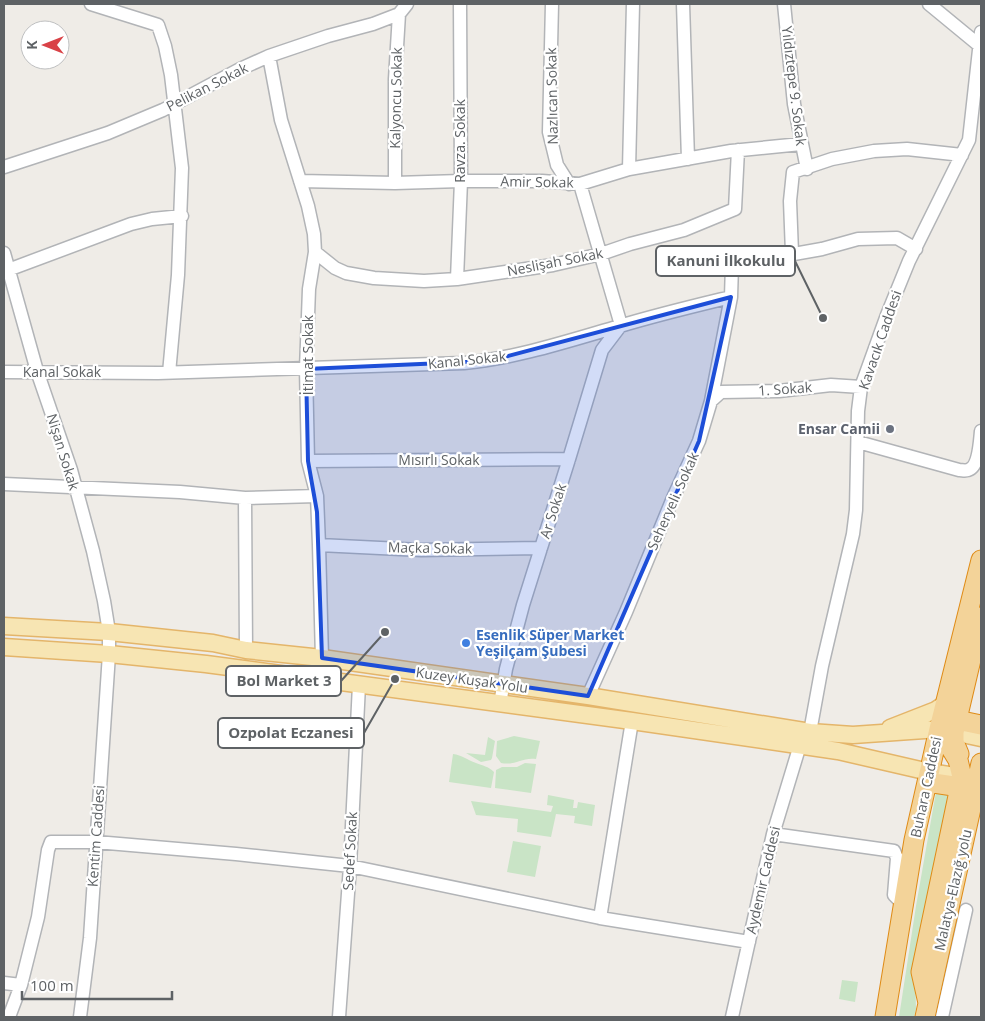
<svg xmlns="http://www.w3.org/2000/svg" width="985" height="1021" viewBox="0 0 985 1021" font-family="'Open Sans',sans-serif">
<rect width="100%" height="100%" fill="#efece7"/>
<path fill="#c9e4c6" d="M514,736L540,741L536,759C522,757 515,766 501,763L496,756L497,741Z
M488,737L495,741L492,758L491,760L481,762L466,753L485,755Z
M453,754C462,755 467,760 476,763C483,766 488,766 494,772L491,788L449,782Z
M525,763L536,764L531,793L495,788L496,770L502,767H517Z
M937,786L952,790L915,973L916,1009L914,1017H899L916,906Z
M548,795L574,800L573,808H577L578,802L595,805L592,826L574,823L575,816L556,814L551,837L517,832L518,819L476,815L471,801L551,812L553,806L547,805Z
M513,841L541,846L535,877L507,872Z
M842,980L858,982L855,1002L839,999Z"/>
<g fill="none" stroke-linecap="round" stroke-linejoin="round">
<defs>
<path id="minor" d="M91,4L158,25L165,46L171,75L182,168L178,275L169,373
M552,4L549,132L557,165L569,184
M683,4L688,159
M784,4L794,104L807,169
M929,4L980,46
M269,56L281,120L308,206L314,234L315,252L309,289L306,369L308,461L317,496L319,545L322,658
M4,167L108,133L163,110L240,69L269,56L328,36L373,24L399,14L407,4
M629,169L633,4
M300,181L395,183L461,181H542L580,184L629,169L731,151L801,144
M395,183V79L399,14
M315,252L335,268L346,273L374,278L424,281L457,279L553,265L601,254L630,244L684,230L735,209L738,150
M4,253L37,371L71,470L93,551L104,601L109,632V654L90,938L80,1017
M792,253L790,201L793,172L832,159L874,151L907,149L962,155
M4,270H8L131,224L152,219L182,216
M457,279L461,181L460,4
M4,372L158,373L464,363C517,358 568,341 620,326C656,315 694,306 731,297L732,265L822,249L858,239L897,238L916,249
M711,401L721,392L779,391L831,385L861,387
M858,442L959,470C962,470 965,471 968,470C979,467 980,441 981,431
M308,461L569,459
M4,484L180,492L245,498L317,496
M245,498L246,650
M319,545L421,550L541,548
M588,696L626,612L673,498L699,441L711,401L731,297
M500,704L506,669L523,605L569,459L602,350L621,325L580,184
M773,834L894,851L897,858L894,895L904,905
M600,918L632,721
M4,983L21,985
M9,1017L21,985L38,917L48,850L51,842H96L236,854L350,866L600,918L749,942
M339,1017L350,866L359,685
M732,1017L773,834L800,745L810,732L822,666L853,534L856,510L858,411L861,387L887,315L909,261L969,140L981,32
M942,1017L966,910"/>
<path id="major" d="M4,626L109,632L213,643L246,650L322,658L588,696L810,732L853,735L939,729L981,738
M4,647L109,654L206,664L632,721L838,751L929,772L974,779
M890,728L936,710L945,704"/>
<path id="highway" d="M957,720L981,725
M959,754L954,742V732L981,617
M927,782L960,787
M928,1003L921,972L962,777L958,760L939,729
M885,1017L914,840L939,729L981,560
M925,1017L981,763"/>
</defs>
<use href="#minor" stroke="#b2b4b7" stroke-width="15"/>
<use href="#major" stroke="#e4b56a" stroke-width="19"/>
<use href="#highway" stroke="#df8b16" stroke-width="21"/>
<use href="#minor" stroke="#fff" stroke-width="12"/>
<use href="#major" stroke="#f7e5b3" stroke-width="16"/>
<use href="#highway" stroke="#f3d399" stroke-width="19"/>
</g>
<path fill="#1d4ed8" fill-opacity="0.2" stroke="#1d4ed8" stroke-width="4" stroke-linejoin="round" d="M731,297L699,441L588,696L322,658L317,512L308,461L306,369L489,361Z"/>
<circle fill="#6b7280" stroke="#fff" stroke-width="2" cx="890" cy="429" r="5"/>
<circle fill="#3f7fe0" stroke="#fff" stroke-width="2" cx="466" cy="643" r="5"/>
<g text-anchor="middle" stroke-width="4.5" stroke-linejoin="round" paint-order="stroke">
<g font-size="14" fill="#5e6265" stroke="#fff">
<text transform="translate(794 86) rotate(83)" y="5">Yıldıztepe 9. Sokak</text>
<text transform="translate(207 87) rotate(-27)" y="5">Pelikan Sokak</text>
<text transform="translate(552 96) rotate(-91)" y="5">Nazlıcan Sokak</text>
<text transform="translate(396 98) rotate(-89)" y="5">Kalyoncu Sokak</text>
<text transform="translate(460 141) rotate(-90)" y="5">Ravza. Sokak</text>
<text transform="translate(537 182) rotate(1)" y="5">Amir Sokak</text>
<text transform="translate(555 262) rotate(-11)" y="5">Neslişah Sokak</text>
<text transform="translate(880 340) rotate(-71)" y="5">Kavacık Caddesi</text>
<text transform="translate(308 355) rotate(-90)" y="5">İtimat Sokak</text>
<text transform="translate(467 360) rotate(-6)" y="5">Kanal Sokak</text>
<text x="62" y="377">Kanal Sokak</text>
<text transform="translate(785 389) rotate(-4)" y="5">1. Sokak</text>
<text transform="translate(63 452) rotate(73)" y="5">Nişan Sokak</text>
<text x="439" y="465">Mısırlı Sokak</text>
<text transform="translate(673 501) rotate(-66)" y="5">Seheryeli. Sokak</text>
<text transform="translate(553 511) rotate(-72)" y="5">Ar Sokak</text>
<text transform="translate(430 548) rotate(1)" y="5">Maçka Sokak</text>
<text transform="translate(472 680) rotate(8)" y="5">Kuzey Kuşak Yolu</text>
<text transform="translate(926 787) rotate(-78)" y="5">Buhara Caddesi</text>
<text transform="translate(96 836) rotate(-86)" y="5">Kentim Caddesi</text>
<text transform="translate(350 851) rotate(-87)" y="5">Sedef Sokak</text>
<text transform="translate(763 880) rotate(-77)" y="5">Aydemir Caddesi</text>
<text transform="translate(953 890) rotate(-77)" y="5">Malatya-Elazığ yolu</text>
</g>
<g font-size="14" font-weight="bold" fill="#5b616d" stroke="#fff" text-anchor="end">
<text x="880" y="434">Ensar Camii</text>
</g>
<g font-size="14" font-weight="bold" fill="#366cbe" stroke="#fff" text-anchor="start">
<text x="476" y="640">Esenlik Süper Market<tspan x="476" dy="16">Yeşilçam Şubesi</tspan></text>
</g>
</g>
<path fill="none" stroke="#5e6265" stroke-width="2" d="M823 318L795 261M385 632L341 681M395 679L364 733"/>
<g fill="#5e6265" stroke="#fff" stroke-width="2">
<circle cx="823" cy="318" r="5"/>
<circle cx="385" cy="632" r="5"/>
<circle cx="395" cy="679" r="5"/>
</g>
<g fill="#fff" stroke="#5e6265" stroke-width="2">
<rect x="656" y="246" width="139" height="30" rx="5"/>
<rect x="226" y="666" width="115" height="30" rx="5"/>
<rect x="218" y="718" width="146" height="30" rx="5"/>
</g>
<g font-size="15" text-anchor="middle" font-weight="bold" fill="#5e6265">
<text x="726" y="266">Kanuni İlkokulu</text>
<text x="284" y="686">Bol Market 3</text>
<text x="291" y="738">Ozpolat Eczanesi</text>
</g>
<rect width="985" height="1021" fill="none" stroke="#5e6265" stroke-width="10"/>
<g transform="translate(45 45) rotate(270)"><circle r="24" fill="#ffffff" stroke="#bfc0c1"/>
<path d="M0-4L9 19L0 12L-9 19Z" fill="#d94247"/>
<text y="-8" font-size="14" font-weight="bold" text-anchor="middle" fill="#5e6265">K</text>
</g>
<path d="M22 991v8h150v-8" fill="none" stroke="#5e6265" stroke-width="2.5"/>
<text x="30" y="991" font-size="15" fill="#5e6265" stroke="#ffffff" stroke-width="4" paint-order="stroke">100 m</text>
</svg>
